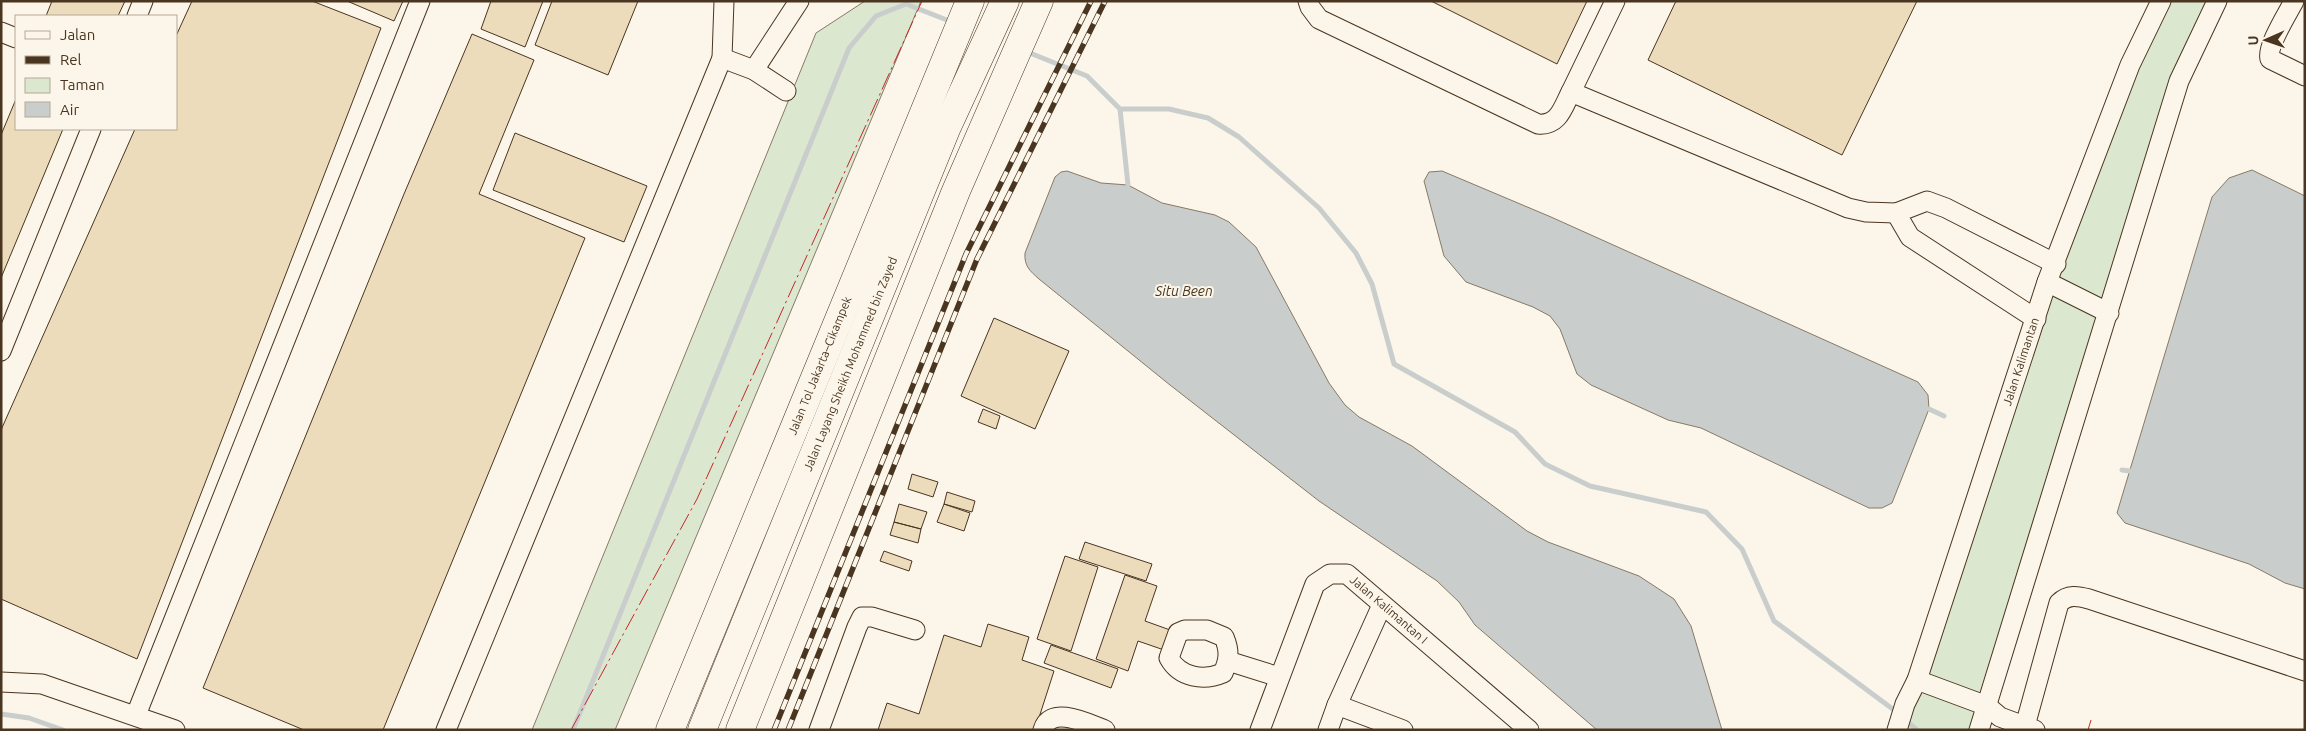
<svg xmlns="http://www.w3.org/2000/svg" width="2306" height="731" viewBox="0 0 2306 731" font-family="Ubuntu,sans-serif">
<rect width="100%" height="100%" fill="#fbf6e9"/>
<path fill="#dce7d0" stroke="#887966" d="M865,1H921L615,730H532L816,33Z
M2161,1H2217L2179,81L1979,730H1897L2036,319Z"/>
<path fill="#c9cecd" stroke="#887966" d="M2252,170L2305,196V589L2285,583L2249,564L2125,523L2117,513L2212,197L2229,178Z
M1067,171L1101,183L1128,185L1162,203L1215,215L1229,222L1256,247L1329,383L1345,405L1359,417L1412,446L1527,531L1548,542L1639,576L1674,599L1691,626L1722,730H1597L1475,625L1459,602L1437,581L1319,501L1170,385L1039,279C1030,271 1024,266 1025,253L1055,177L1061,172Z
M1442,171L1551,217L1918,382L1928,395L1929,409L1892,503L1882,508H1869L1701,428L1668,420L1591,385L1577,374L1560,329L1550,316L1533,307L1466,282L1444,256L1424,181L1429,172Z"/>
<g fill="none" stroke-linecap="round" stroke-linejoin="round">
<path stroke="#c9cecd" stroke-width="5" d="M1025,51L1087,76L1120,109H1169L1208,118L1239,137L1319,208L1356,253L1372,284L1394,364L1515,432L1545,464L1590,486L1706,512L1742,549L1774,621L1898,713
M1120,109L1128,185
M1929,409L1944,416
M2122,470L2130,471
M1,714L29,718L63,730
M1904,719L1917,730
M573,730L849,48L876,16L906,4L952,22"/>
</g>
<path fill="#ecdcbc" stroke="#4a3520" d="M52,1H125L118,16H46Z
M192,1H312L381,28L137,659L1,599V430L135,129H176V36Z
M347,1H403L394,21Z
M491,1H543L525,47L481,29Z
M552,1H638L608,75L535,45Z
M1431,1H1587L1557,64Z
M1676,1H1917L1842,155L1648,60Z
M472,34L534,60L479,194L585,238L383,730H304L203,688L404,194Z
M16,99V129H63L1,278V135Z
M515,133L647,186L624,242L493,190Z
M994,318L1069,351L1035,429L961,396Z
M983,409L1000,416L996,429L978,422Z
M912,474L938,482L933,497L908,489Z
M947,492L975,501L972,512L944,504Z
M899,504L927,512L921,529L894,522Z
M944,504L970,513L964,531L937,522Z
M894,522L921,529L918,543L890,535Z
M1085,542L1152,564L1146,581L1079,559Z
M884,551L912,561L909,571L880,561Z
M1065,556L1098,567L1071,651L1037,639Z
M1125,575L1157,586L1145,621L1173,631L1167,651L1138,641L1128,671L1096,659Z
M988,624L1029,637L1022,660L1054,671L1035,730H878L887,703L919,714L944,635L981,647Z
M1051,645L1118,669L1111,688L1044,663Z"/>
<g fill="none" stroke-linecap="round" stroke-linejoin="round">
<defs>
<g id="minor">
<path d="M1308,1L1310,7L1319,19L1538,124C1559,126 1563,107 1571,92L1848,208L1866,212L1896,213"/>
<path d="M2294,1C2288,13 2266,47 2270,59L2305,76"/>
<path d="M137,16L143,1"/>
<path d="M1,32L16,38"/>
<path d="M722,58L754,70L786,91"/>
<path d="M754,70L799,1"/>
<path d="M1571,92L1615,1"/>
<path d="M2047,282L2109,313"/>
<path d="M2036,319L1910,237L1896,213L1927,201L1946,208L2056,264"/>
<path d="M1,351L91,129"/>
<path d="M1382,605L1337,705L1403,730"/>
<path d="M1185,630H1207L1224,637C1230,651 1229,660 1223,673C1204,681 1180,678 1169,658L1178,633Z"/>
<path d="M1228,661L1279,677"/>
<path d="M1917,680L1987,706L2000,717L2035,730"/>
<path d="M1,682L42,684L175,730"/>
<path d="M136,715L420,1"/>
<path d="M2025,726L2059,603C2068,594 2078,596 2089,599L2305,671"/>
<path d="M446,730L722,58L724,1"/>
<path d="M819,730L857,627L862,617H872L915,630"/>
<path d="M1043,730C1050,704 1089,724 1105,730"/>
<path id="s1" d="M1260,730L1315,584L1330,574H1347L1529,730"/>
<path d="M1328,730L1337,705"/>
<path id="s2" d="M1897,730L1905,704L1917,680L2047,282L2130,65L2161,1"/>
<path d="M1979,730L2179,81L2217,1"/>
</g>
<g id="highway">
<path id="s3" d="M670,730L970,1"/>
<path id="s4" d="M702,730L946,129L1005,1"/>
<path d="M740,730L956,191L1039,1"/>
</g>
</defs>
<use href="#minor" stroke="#4a3520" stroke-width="21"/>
<use href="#highway" stroke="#4a3520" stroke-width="29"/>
<use href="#minor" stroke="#fbf6e9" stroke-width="19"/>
<use href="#highway" stroke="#fbf6e9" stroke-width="28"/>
<defs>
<path id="rail" d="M774,730L966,254L1091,1
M788,730L977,259L1105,1"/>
</defs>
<use href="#rail" stroke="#4a3520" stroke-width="5.5"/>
<use href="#rail" stroke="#fbf6e9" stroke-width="4" stroke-dasharray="11" stroke-linecap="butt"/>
<path stroke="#c62828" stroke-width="1" stroke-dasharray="18 4 2.5 4" stroke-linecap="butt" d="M571,730L697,499L922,1
M2088,730L2091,720"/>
</g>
<g text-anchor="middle" stroke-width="4" stroke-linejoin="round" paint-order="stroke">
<g font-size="12" fill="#4a3520" stroke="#fbf6e9">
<text dy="4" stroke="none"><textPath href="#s2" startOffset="389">Jalan Kalimantan</textPath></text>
<text dy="4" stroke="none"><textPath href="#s4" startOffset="395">Jalan Layang Sheikh Mohammed bin Zayed</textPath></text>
<text dy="4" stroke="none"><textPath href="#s3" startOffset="394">Jalan Tol Jakarta–Cikampek</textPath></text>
<text dy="4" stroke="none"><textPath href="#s1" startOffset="246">Jalan Kalimantan I</textPath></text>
</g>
<g font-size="14" font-style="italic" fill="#4a3520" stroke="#fbf6e9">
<text x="1184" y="296">Situ Been</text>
</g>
</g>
<rect width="2306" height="731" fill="none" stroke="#4a3520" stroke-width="5"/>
<rect x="15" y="15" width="162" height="115" fill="#fbf6e9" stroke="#b4a999"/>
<rect x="25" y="31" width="25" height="8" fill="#fbf6e9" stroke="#b4a999"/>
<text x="60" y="40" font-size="15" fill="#4a3520">Jalan</text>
<rect x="25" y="56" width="25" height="8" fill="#4a3520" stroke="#b4a999"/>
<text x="60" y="65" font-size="15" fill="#4a3520">Rel</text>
<rect x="25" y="78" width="25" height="15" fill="#dce7d0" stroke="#b4a999"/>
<text x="60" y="90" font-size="15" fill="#4a3520">Taman</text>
<rect x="25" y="102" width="25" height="15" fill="#c9cecd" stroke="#b4a999"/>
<text x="60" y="115" font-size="15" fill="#4a3520">Air</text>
<g transform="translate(2266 40) rotate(268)" stroke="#fbf6e9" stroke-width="4" paint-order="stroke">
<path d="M0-4L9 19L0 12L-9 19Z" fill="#4a3520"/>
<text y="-8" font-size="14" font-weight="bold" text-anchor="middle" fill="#4a3520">U</text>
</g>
</svg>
